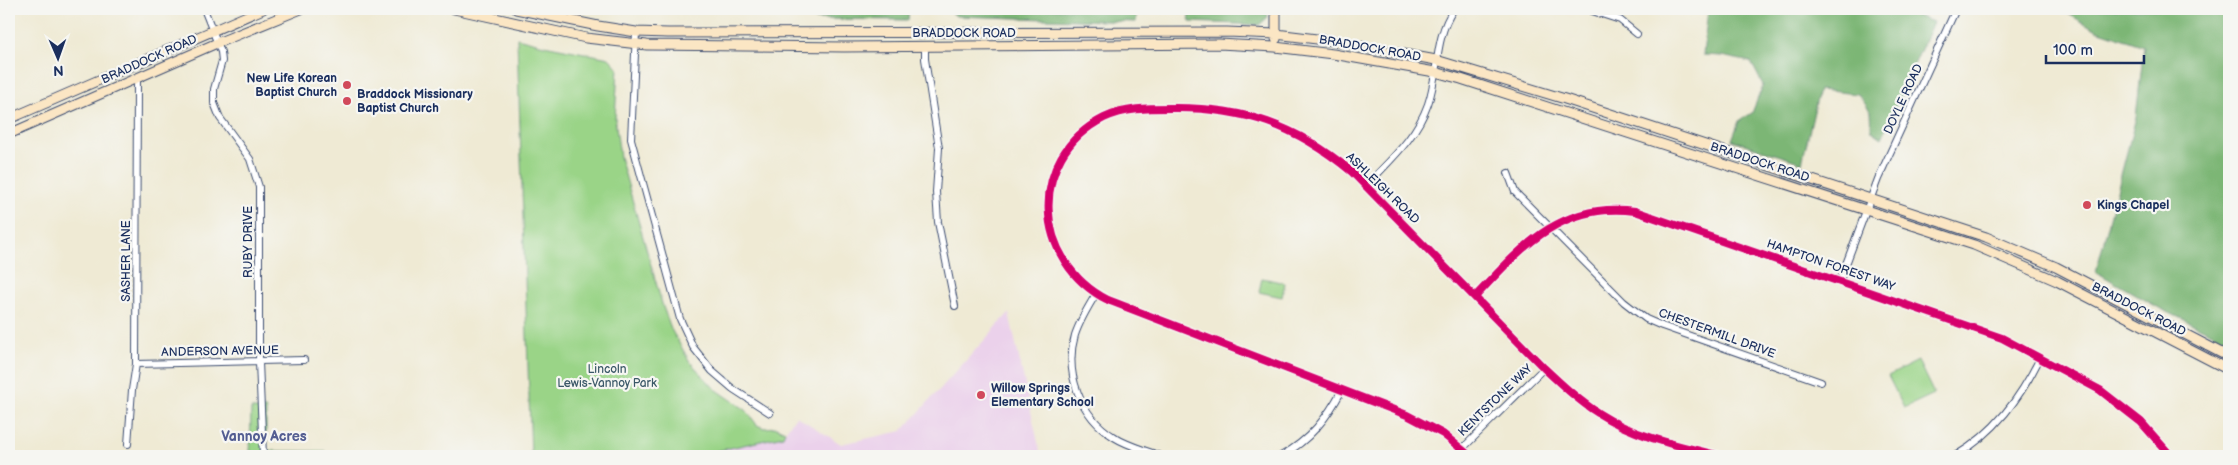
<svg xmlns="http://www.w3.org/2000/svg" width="2238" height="465" viewBox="0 0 2238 465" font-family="'Balsamiq Sans',sans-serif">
<rect width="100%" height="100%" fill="#f6f6f2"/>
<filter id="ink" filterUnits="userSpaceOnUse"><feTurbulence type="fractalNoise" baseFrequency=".02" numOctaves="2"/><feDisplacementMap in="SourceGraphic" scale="10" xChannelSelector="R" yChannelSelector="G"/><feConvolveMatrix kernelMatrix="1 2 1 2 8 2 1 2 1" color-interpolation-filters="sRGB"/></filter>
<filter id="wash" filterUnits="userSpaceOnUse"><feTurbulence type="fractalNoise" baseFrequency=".0096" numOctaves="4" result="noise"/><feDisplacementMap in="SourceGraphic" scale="20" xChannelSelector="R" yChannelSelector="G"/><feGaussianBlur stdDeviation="1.12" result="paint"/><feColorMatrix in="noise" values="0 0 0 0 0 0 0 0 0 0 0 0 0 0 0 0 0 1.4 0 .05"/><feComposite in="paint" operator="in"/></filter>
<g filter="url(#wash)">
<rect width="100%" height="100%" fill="#efead4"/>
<path fill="#ebd1eb" d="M1009,313L1041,456H708V453L782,436L796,416L841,444L902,431Z"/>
<path fill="#9ad487" stroke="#5a8272" d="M517,38L544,45L609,58L618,68L615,119L620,157L663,307L672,331L690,362L714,388L746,410L757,425L764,428L776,427L785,431L783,436L708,453V456H531Z
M1262,278L1285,283L1282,297L1259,292Z
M1918,361L1934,394L1904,408L1888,376Z
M251,409H266V451H325V456H250Z"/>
<path fill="#7bb674" stroke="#4b7269" d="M811,9H909L908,20L814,19Z
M948,9H1137L1136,22L956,16Z
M1187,9H1266L1268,17L1259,25L1190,22Z
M1708,9H1899L1933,22L1882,138L1872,131L1871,112L1858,94L1819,90L1802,163L1732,140L1739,121L1752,113L1763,85L1751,62L1721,56L1703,55Z
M2059,9H2229V341L2161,309L2096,272L2136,117L2144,46L2097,30Z"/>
</g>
<g filter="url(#ink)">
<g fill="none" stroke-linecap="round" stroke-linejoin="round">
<defs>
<path id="street" d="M204,9L221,52L222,61L214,89V103L220,118L250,159L259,187V362L263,456
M1586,9L1620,20L1637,34
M636,32L631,139L680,319L693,347L712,371L733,389L770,413
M925,46V59L939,148L936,192L938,222L955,306
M1508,173L1515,192L1624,302L1646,319L1662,326L1821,382
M1366,186C1390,160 1416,138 1428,104C1439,73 1434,37 1454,9
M1840,280L1878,179L1956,9
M1096,294C1088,307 1080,320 1075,335C1064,373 1080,416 1114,437C1128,446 1145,450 1160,456
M1475,297C1522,247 1561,201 1635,211L2002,338L2100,390L2141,422L2171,456
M136,364L304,360
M128,444L132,390L136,364L137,78
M1462,449L1544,368
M1281,456C1310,440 1327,418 1342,390
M1470,456L1443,434L1407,415L1108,300C1033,262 1026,157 1104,118C1125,108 1148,108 1171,108C1243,107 1296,125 1352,172L1544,368C1561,384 1578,400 1598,413C1635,437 1679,446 1721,456
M1955,456C1995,433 2020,398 2040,358"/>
<path id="secondary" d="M454,9L586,38L647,45L844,47L1219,44L1275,47L1333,54L1435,72L1461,79L1974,245L2057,281L2229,370
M516,9L598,26L636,32L668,33L1227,32L1276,34L1333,41L1436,60L1565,99L1986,237L2056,267L2229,357
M1276,39V9
M9,119L263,9
M9,134L217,43L301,9"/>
</defs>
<use href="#street" stroke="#3b4b70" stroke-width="8"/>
<use href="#secondary" stroke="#3b4b70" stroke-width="11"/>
<use href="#street" stroke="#fff" stroke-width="6"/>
<use href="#secondary" stroke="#fbe6c4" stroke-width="9"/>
<defs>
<path id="cycleway" d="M1475,297C1522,247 1561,201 1635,211L2002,338L2100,390L2141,422L2171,456
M1470,456L1443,434L1407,415L1108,300C1033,262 1026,157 1104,118C1125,108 1148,108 1171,108C1243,107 1296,125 1352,172L1544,368C1561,384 1578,400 1598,413C1635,437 1679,446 1721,456"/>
</defs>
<use href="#cycleway" stroke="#f6f6f2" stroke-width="11"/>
<use href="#cycleway" stroke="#d6006c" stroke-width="8"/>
</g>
</g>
<g fill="#d1495b" stroke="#f6f6f2" stroke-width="2">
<circle cx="347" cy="85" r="5"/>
<circle cx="347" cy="101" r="5"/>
<circle cx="2087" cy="205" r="5"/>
<circle cx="981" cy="395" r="5"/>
</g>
<g text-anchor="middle" stroke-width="4.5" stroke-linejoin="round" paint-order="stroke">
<g font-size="12" fill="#1b2f5e" stroke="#f6f6f2">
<text x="964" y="37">BRADDOCK ROAD</text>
<text transform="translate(1370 48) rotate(10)" y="4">BRADDOCK ROAD</text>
<text transform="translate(149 59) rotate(-24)" y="4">BRADDOCK ROAD</text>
<text transform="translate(1903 99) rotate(-65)" y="4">DOYLE ROAD</text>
<text transform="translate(1760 162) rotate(18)" y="4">BRADDOCK ROAD</text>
<text transform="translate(1383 188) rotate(44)" y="4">ASHLEIGH ROAD</text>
<text transform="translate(248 242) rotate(-90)" y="4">RUBY DRIVE</text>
<text transform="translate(126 261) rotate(-90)" y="4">SASHER LANE</text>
<text transform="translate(1831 265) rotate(19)" y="4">HAMPTON FOREST WAY</text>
<text transform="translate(2139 309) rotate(27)" y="4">BRADDOCK ROAD</text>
<text transform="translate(1717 333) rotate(20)" y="4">CHESTERMILL DRIVE</text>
<text transform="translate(220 351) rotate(-1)" y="4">ANDERSON AVENUE</text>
<text transform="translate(1495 400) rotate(-44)" y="4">KENTSTONE WAY</text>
</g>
<g font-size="12" font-weight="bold" fill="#1b2f5e" stroke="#f6f6f2" text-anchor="start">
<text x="337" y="82" text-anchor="end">New Life Korean<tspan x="337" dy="14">Baptist Church</tspan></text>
<text x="357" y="98">Braddock Missionary<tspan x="357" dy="14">Baptist Church</tspan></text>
<text x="2097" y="209">Kings Chapel</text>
<text x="991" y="392">Willow Springs<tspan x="991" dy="14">Elementary School</tspan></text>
</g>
<g font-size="12" fill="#3b5868" stroke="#f6f6f2">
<text x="607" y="373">Lincoln<tspan x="607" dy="14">Lewis-Vannoy Park</tspan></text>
</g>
<g font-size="14" font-weight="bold" fill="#545e92" stroke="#f6f6f2">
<text x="264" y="441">Vannoy Acres</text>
</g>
</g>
<rect width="2238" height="465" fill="none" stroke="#f6f6f2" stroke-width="30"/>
<g transform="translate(58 58) rotate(178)" stroke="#f6f6f2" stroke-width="4" paint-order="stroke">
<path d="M0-4L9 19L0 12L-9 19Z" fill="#1b2f5e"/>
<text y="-8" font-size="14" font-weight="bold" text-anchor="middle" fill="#1b2f5e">N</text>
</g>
<path d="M2046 55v8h98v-8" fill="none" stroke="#1b2f5e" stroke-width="2.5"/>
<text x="2053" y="55" font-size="15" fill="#1b2f5e" stroke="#f6f6f2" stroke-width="4" paint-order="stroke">100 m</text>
</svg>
